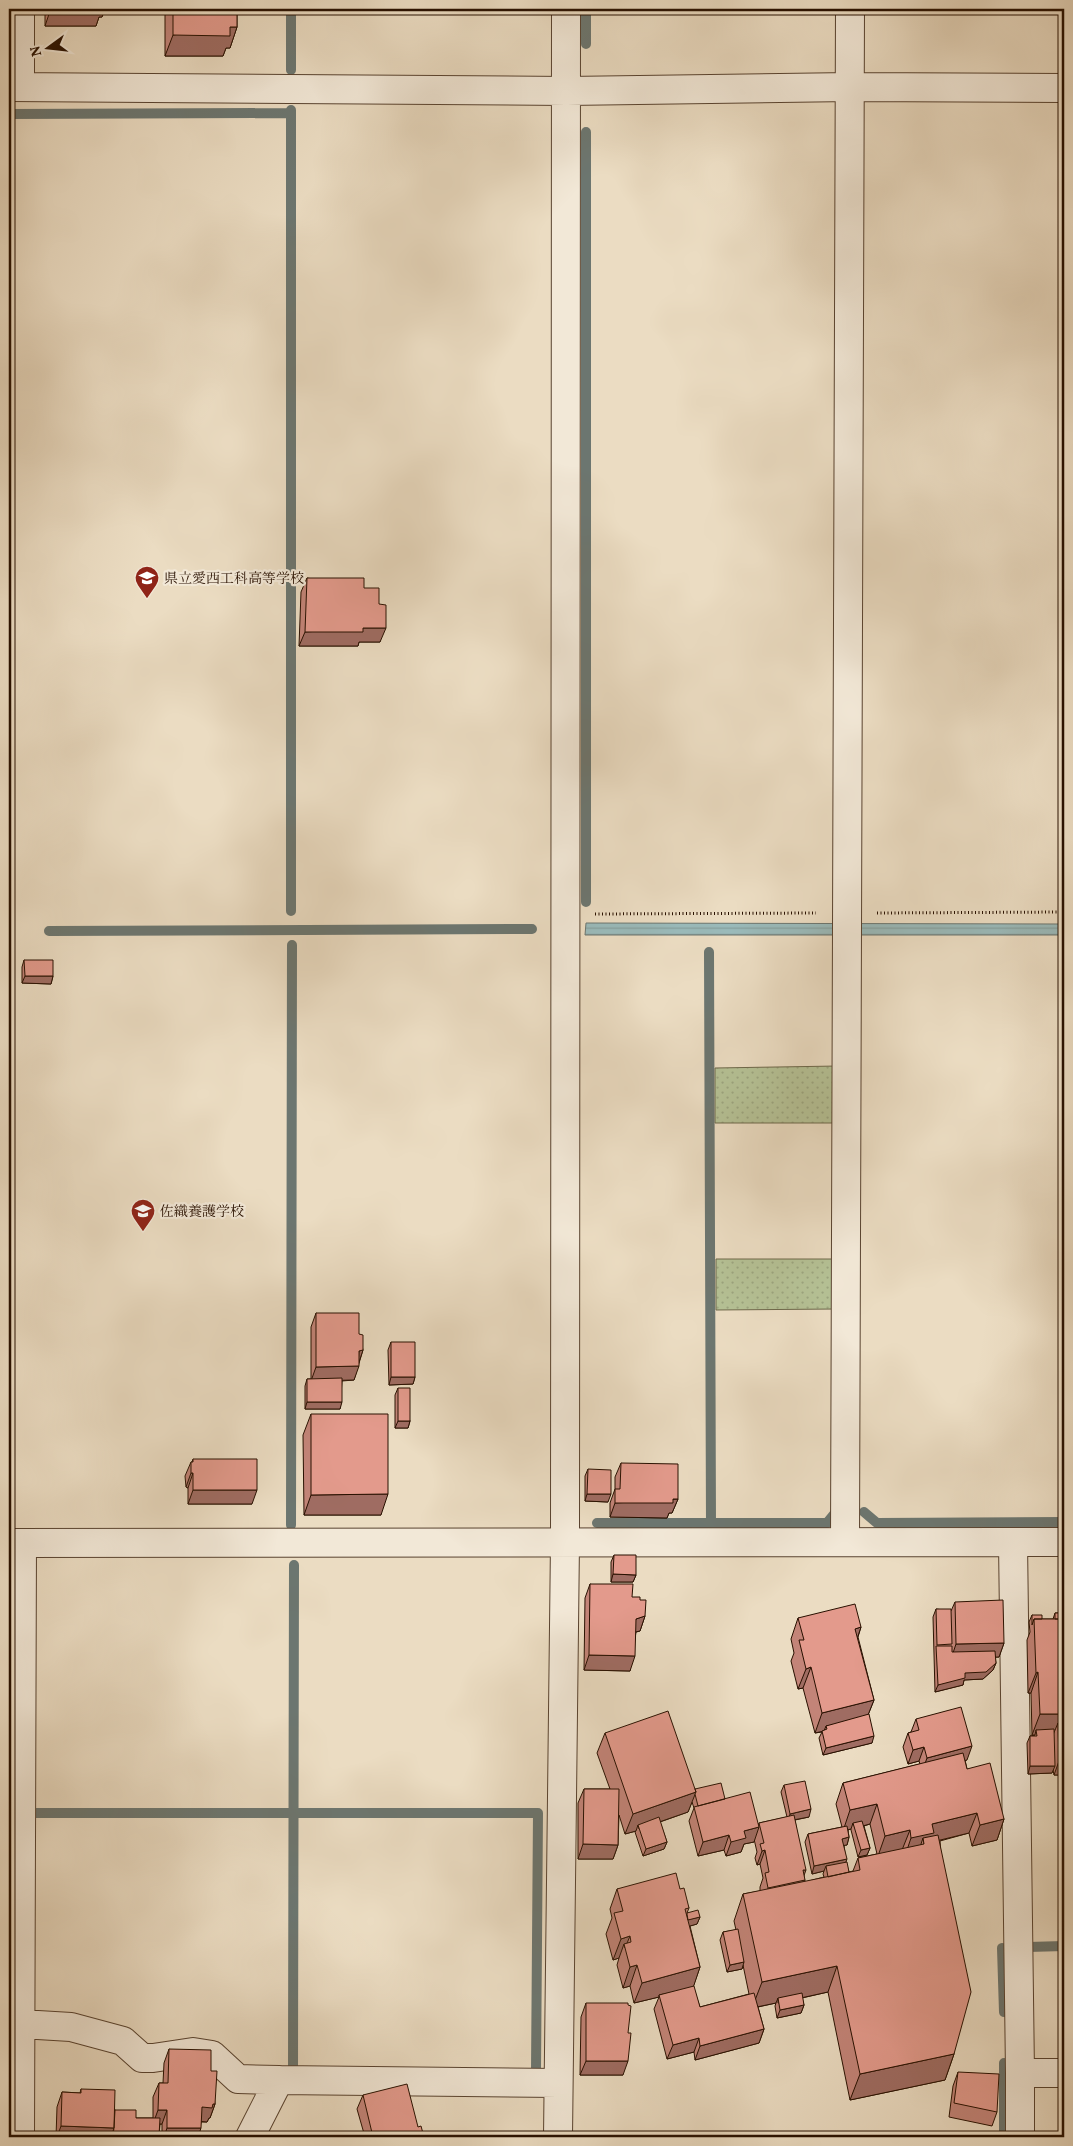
<svg xmlns="http://www.w3.org/2000/svg" width="1073" height="2146" viewBox="0 0 1073 2146" font-family="Vollkorn,'Noto Serif JP',serif">
<defs>
<pattern id="grass-dots" width="8" height="8" patternUnits="userSpaceOnUse" patternTransform="scale(1.25)"><rect width="8" height="8" fill="#b5c195"/><path d="M2 2h.1M6 6h.1" fill="none" stroke="#9ca57f" stroke-width="1.8" stroke-linecap="round"/></pattern>
<pattern id="water-rules" width="6" height="5" patternUnits="userSpaceOnUse" patternTransform="scale(1.25)"><rect width="6" height="5" fill="#9ababa"/><path d="M0 2.5h6" fill="none" stroke="#859f9e"/></pattern>
</defs>
<rect width="100%" height="100%" fill="#ebdcc2"/>
<filter id="stains"><feTurbulence type="fractalNoise" baseFrequency=".004" numOctaves="4"/><feColorMatrix values="0 0 0 0 .2 0 0 0 0 .09 0 0 0 0 .02 0 0 0 .5 -.17"/></filter>
<radialGradient id="worn" r=".72"><stop offset=".6" stop-color="#630" stop-opacity="0"/><stop offset="1" stop-color="#630" stop-opacity=".3"/></radialGradient>
<path fill="url(#grass-dots)" stroke="#6e684a" d="M838,1066V1123H715V1068Z
M716,1259H838L837,1309L716,1310Z"/>
<path fill="url(#water-rules)" stroke="#6c7670" d="M586,923L1064,924V935H585Z"/>
<g fill="none" stroke-linecap="round" stroke-linejoin="round">
<path stroke="#6c7670" stroke-width="10" d="M586,9V44
M291,70V9
M9,114L290,113
M586,132V902
M291,911V110
M49,931L532,929
M709,952L711,1523
M864,1512L877,1523L1064,1522
M597,1523H827L836,1512
M291,1525L292,945
M31,1813H538L536,2071
M1028,1947L1064,1946
M1002,1948L1004,2012
M1004,2063V2137
M293,2072L294,1565"/>
<defs>
<path id="minor" d="M20,9V87
M9,87L567,91L850,87L1064,88
M845,1542L850,9
M1013,1542L1020,2073
M9,1543L1064,1542
M21,2024L71,2027L123,2041L142,2058H153L193,2052L212,2055L238,2079L279,2080
M20,2137L22,1543
M250,2137L279,2080L558,2083
M558,2137L565,1542L566,9
M1020,2137V2073H1064"/>
</defs>
<use href="#minor" stroke="#594330" stroke-width="30"/>
<path stroke="#281000" stroke-width="3" stroke-dasharray="1 2.5" stroke-linecap="butt" d="M877,913L1064,912
M595,914L816,913"/>
<use href="#minor" stroke="#f2e8d7" stroke-width="28"/>
</g>
<path fill="#c38478" stroke="#281000" fill-rule="evenodd" d="M45,9H105L102,17H99L96,26H45Z
M165,9H237V27L230,48H226L223,56H165Z
M307,578L364,588L379,604L380,642H359L358,646H299L301,592Z
M24,960L53,976L51,984L22,983V967Z
M316,1313L359,1334L363,1350L354,1380L342,1381L340,1409H305V1386L307,1379H311V1327Z
M391,1342L415,1377L413,1384L389,1385L388,1350Z
M398,1388L410,1421L408,1428H395V1395Z
M311,1414L381,1515H304L303,1435Z
M193,1459L252,1504H188V1488L186,1487L185,1476L191,1462H192Z
M621,1463L678,1499L672,1513H669L667,1518L610,1517V1503L615,1489V1477Z
M588,1469L608,1502L585,1501V1476Z
M614,1555L636,1575L633,1582H611V1562Z
M590,1584L632,1597L645,1616L640,1631L636,1632L630,1671L584,1670L585,1598Z
M955,1602L1004,1643L999,1657H995L996,1663L993,1670L983,1679L964,1680L963,1685L935,1692L933,1617L936,1609L951,1611Z
M1055,1613H1064V1775H1054L1053,1770L1052,1773L1028,1774L1027,1743L1030,1736L1035,1735H1032L1031,1693H1028L1027,1640L1030,1632L1029,1622L1032,1615L1042,1619H1053Z
M798,1618L861,1627L858,1637L874,1700L868,1715L872,1743L823,1755L819,1738L822,1732L815,1733L803,1688L798,1689L791,1661L794,1653L791,1639Z
M916,1719L967,1760H965L967,1769L1004,1819L997,1840L972,1846L969,1833L940,1841L954,2054L945,2080L850,2100L828,1992L802,1998L804,2005L801,2013L777,2018L775,2006L776,2003L758,2007L764,2029L759,2043L695,2060L694,2052L667,2059L654,2009L659,1997L634,2003L630,1986L623,1988L617,1965L619,1958L613,1960L606,1934L612,1918L610,1909L617,1889H680L689,1908L687,1913L700,1917L697,1924L690,1926L700,1967L693,1987L700,2007L749,1994L743,1965L742,1969L727,1972L720,1940L723,1932L736,1930L734,1921L743,1894L760,1891V1887L763,1878L760,1864L757,1865L755,1858L757,1852L754,1839V1842L744,1844L741,1852L726,1856L724,1850L698,1856L689,1821L694,1808L692,1802L688,1812L660,1822L667,1842L664,1849L643,1856L635,1832L636,1831L625,1834L619,1815L618,1845L613,1859H578V1803L584,1789H610L597,1753L605,1733L695,1789L725,1799L758,1825L759,1823L787,1817L781,1792L784,1785L809,1817L795,1820L805,1882L824,1877L823,1874L824,1871L812,1874L805,1842L808,1834L842,1827L836,1804L843,1783L920,1764L919,1761L908,1764L903,1747L908,1733L911,1732ZM870,1824L877,1854L858,1858L853,1871L849,1872L846,1862L844,1845H847L849,1837L848,1830L851,1829V1830L858,1857L867,1855L870,1848L864,1826Z
M586,2003L623,2075H580L581,2017Z
M169,2049L211,2071L215,2104L210,2118H209L207,2122H201L198,2137H162V2124H160L159,2137H56L57,2107L62,2092L80,2093L81,2089L115,2110L136,2118H153V2097L159,2083H163L164,2063Z
M958,2072L997,2112L992,2126L949,2117L953,2086Z
M363,2095L418,2127L424,2137H365L357,2109Z"/>
<path fill="#9f6c62" stroke="#281000" d="M105,9L102,17H99L96,26H45L50,11Z
M230,27H237L230,48H226L223,56H165L173,35Z
M363,628H386L380,642H359L358,646H299L305,632Z
M25,976H53L51,984L22,983Z
M363,1350L358,1365L359,1351Z
M359,1366L354,1380L311,1381L316,1367Z
M391,1377H415L413,1384L389,1385Z
M307,1402H342L340,1409H305Z
M398,1421H410L408,1428H395Z
M191,1473H193L188,1488L186,1487Z
M193,1490H257L252,1504H188Z
M388,1494L381,1515H304L311,1495Z
M587,1494H611L608,1502L585,1501Z
M678,1499L672,1513H669L667,1518L610,1517L615,1503Z
M613,1574L636,1575L633,1582H611Z
M645,1616L640,1631L631,1633L636,1619Z
M861,1627L854,1648L855,1629Z
M1004,1643L999,1657L951,1659L956,1644Z
M589,1655L635,1656L630,1671L584,1670Z
M996,1663L993,1670L983,1679L964,1680L963,1685L935,1692L938,1685L965,1673Z
M811,1667L803,1688L798,1689L806,1669Z
M1038,1672L1031,1693H1028L1036,1673Z
M874,1700L866,1720L826,1726L824,1731L815,1733L822,1713Z
M1040,1714H1064V1734L1058,1723L1053,1735L1036,1730L1035,1735H1032Z
M874,1736L872,1743L823,1755L826,1748Z
M972,1746L967,1760L922,1772L927,1758Z
M924,1747L919,1761L908,1764L913,1750Z
M1059,1761H1064V1775H1054Z
M1030,1766H1055L1052,1773L1028,1774Z
M696,1792L688,1812L639,1829L638,1825L636,1831L625,1834L633,1814Z
M877,1804L870,1824L855,1828L853,1823L851,1829L843,1831L850,1810Z
M811,1809L809,1817L788,1821L790,1814Z
M977,1813L969,1833L924,1844L923,1838L917,1856L904,1859L911,1838L932,1824Z
M1004,1819L997,1840L972,1846L980,1825Z
M759,1827L754,1842L744,1844L741,1852L726,1856L731,1842L744,1831Z
M910,1830L902,1850L878,1856L885,1836Z
M729,1835L724,1850L698,1856L703,1842Z
M849,1837L847,1845L840,1846L842,1839Z
M667,1842L664,1849L643,1856L646,1849Z
M583,1844L618,1845L613,1859H578Z
M870,1848L867,1855L858,1857L861,1850Z
M765,1850L760,1864L757,1865L762,1851Z
M847,1859L844,1867L826,1866L824,1871L812,1874L814,1866Z
M803,1870H806L802,1881L805,1880L800,1894L763,1902L768,1888Z
M700,1917L697,1924L683,1928L686,1920Z
M630,1936L625,1948L624,1944L619,1958L613,1960L621,1939Z
M744,1962L742,1969L727,1972L730,1965Z
M637,1965L630,1986L623,1988L630,1967Z
M837,1966L828,1992L778,2003V1998L776,2003L752,2008L762,1982Z
M700,1967L693,1988L659,1995V1997L634,2003L642,1983Z
M804,2005L801,2013L777,2018L780,2010Z
M764,2029L759,2043L695,2060L700,2046Z
M699,2038L694,2052L667,2059L673,2045Z
M954,2054L945,2080L850,2100L860,2074Z
M586,2061H628L623,2075H580Z
M213,2104H215L210,2118H209L207,2122L196,2121L202,2107Z
M158,2110H167L162,2124H153Z
M61,2126L114,2128L111,2137H57Z
M167,2128H201L198,2137H164Z
M113,2135L159,2136V2137H112Z"/>
<path fill="#e39a8c" stroke="#281000" d="M50,9H101V12L50,11Z
M173,9H237V27H230V36L173,35Z
M307,578H364V588H379V604L386,605V628H363V632H305Z
M24,960H53V976H25Z
M316,1313H359V1334L363,1335V1350L359,1351V1366L316,1367Z
M391,1342H415V1377H391Z
M342,1378V1402H307V1379Z
M398,1388H410V1421H398Z
M311,1414H388V1494L311,1495Z
M193,1459H257V1490H193V1473H191V1462H193Z
M621,1463L678,1464V1499H673V1503H615V1489H620Z
M588,1469L611,1470V1494H587Z
M614,1555H636V1575L613,1574Z
M590,1584H633L632,1597H640V1600H646L645,1616L636,1619L635,1656L589,1655Z
M1003,1600L1004,1643L956,1644L955,1602Z
M855,1604L861,1627L855,1629L874,1700L822,1713L811,1667L806,1669L799,1640H804L798,1618Z
M936,1609H951L952,1644L937,1645Z
M1055,1613H1064V1619H1055Z
M1032,1615H1042V1619H1034L1032,1625Z
M1034,1619H1064V1714H1040L1038,1672L1036,1673Z
M936,1646H952V1652L995,1651L996,1663L986,1672L965,1673V1678L938,1685Z
M961,1707L972,1746L927,1758L924,1747L913,1750L908,1733L919,1730L916,1719Z
M668,1711L696,1792L633,1814L605,1733Z
M869,1714L874,1736L826,1748L822,1731L827,1729L826,1726Z
M1058,1723H1064V1761H1059Z
M1054,1729L1055,1766H1030V1736H1037L1036,1730Z
M963,1753L967,1769L990,1763L1004,1819L980,1825L977,1813L932,1824L934,1833L911,1838L910,1830L885,1836L877,1804L850,1810L843,1783Z
M805,1781L811,1809L790,1814L784,1785Z
M721,1783L725,1799L698,1806L695,1794L696,1792L695,1789Z
M584,1789H619L618,1845L583,1844Z
M750,1792L759,1827L744,1831L746,1838L731,1842L729,1835L703,1842L694,1807Z
M794,1815L806,1870H803L805,1880L768,1888L765,1873L769,1872L765,1850L762,1851L760,1844L764,1843L759,1823Z
M659,1817L667,1842L646,1849L638,1825Z
M862,1821L870,1848L861,1850L853,1823Z
M847,1826L849,1837L842,1839L847,1859L814,1866L808,1834Z
M938,1835L971,1992L954,2054L860,2074L837,1966L762,1982L743,1894L860,1870L858,1858L924,1844L923,1838Z
M847,1862L849,1872L828,1877L826,1866Z
M676,1873L680,1889L684,1888L689,1908L685,1909L700,1967L642,1983L637,1965L630,1967L624,1944L631,1942L630,1936L621,1939L614,1913L623,1911L617,1889Z
M698,1910L700,1917L688,1920L687,1914V1913Z
M738,1929L744,1962L730,1965L723,1932Z
M694,1986L700,2007L754,1993L764,2029L700,2046L699,2038L673,2045L659,1995Z
M802,1993L804,2005L780,2010L778,1998Z
M586,2003H628V2005L631,2006L628,2033H631L628,2061H586Z
M169,2049L211,2050V2071H217L215,2104H213L212,2108L202,2107L201,2128H167V2110H158L159,2083H168Z
M958,2072L999,2074L997,2112L954,2103Z
M407,2084L418,2127L421,2126L424,2137H369H373L363,2095Z
M81,2089L115,2090L114,2128L61,2126L62,2092L81,2093Z
M115,2110H136V2118H160L159,2136L113,2135L114,2128Z
M588,2135L632,2136V2137H588Z"/>
<defs>
<symbol id="school-pin" viewBox="-11 -11 22 30"><path d="M0 17L-7.5 6A9.5 9.5 0 1 1 7.5 6Z" fill="#8f2418" stroke="#f2e8d7"/><path d="M0-5L7-2L0 1L-7-2ZM-4 1L0 2.5L4 1V4Q0 6-4 4Z" fill="#fff"/></symbol>
</defs>
<g fill-rule="evenodd">
<use href="#school-pin" x="133" y="564" width="28" height="38"/>
<use href="#school-pin" x="129" y="1197" width="28" height="38"/>
</g>
<g text-anchor="middle" stroke-width="4.5" stroke-linejoin="round" paint-order="stroke">
<g font-size="14" fill="#281000" stroke="#f2e8d7" text-anchor="start">
<text x="164" y="583">県立愛西工科高等学校</text>
<text x="160" y="1216">佐織養護学校</text>
</g>
</g>
<rect width="1073" height="2146" fill="none" stroke="#ebdcc2" stroke-width="30"/>
<rect x="10" y="10" width="1053" height="2126" fill="none" stroke="#281000" stroke-width="2.5"/>
<rect x="15" y="15" width="1043" height="2116" fill="none" stroke="#281000"/>
<g transform="translate(48 48) rotate(255)" stroke="#f2e8d7" stroke-width="4" paint-order="stroke">
<path d="M0-4L9 19L0 12L-9 19Z" fill="#281000"/>
<text y="-8" font-size="14" font-weight="bold" text-anchor="middle" fill="#281000">N</text>
</g>
<rect width="100%" height="100%" filter="url(#stains)"/>
<rect width="100%" height="100%" fill="url(#worn)"/>
</svg>
